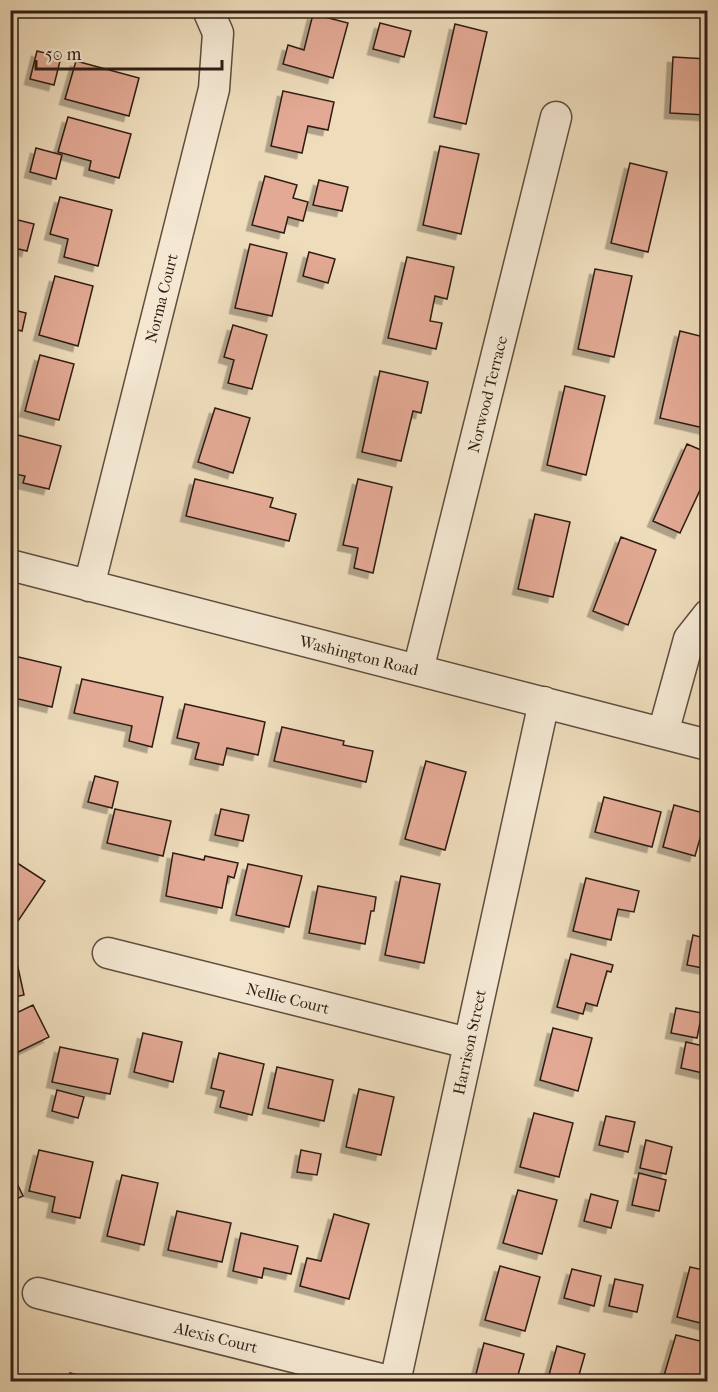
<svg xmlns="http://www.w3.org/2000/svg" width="718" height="1392" viewBox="0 0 718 1392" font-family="'IM FELL French Canon',serif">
<defs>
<filter id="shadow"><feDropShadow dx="-5.5" dy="5.5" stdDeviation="0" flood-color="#0004"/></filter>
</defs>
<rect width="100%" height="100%" fill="#eedcbb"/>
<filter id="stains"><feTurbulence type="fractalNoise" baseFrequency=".00333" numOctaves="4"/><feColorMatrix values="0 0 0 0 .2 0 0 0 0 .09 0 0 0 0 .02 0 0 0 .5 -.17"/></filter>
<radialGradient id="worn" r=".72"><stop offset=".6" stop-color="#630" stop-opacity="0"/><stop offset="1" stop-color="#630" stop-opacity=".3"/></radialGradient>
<path fill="#e3a994" stroke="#2f1d14" stroke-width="1.5" filter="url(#shadow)" d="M313,14L348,23L333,78L283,64L288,45L304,50Z
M380,23L411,31L404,57L373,49Z
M455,24L487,32L466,124L434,117Z
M37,51L61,57L54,85L30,79Z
M673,57L708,59L706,115L670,113Z
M76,61L139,78L129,116L65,99Z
M283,91L334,102L328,130L308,126L302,153L271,146Z
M68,117L131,134L119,178L89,170L91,161L58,152Z
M440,146L479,154L461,234L423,225Z
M36,148L62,155L56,179L30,172Z
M630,163L667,172L648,252L611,243Z
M265,176L297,185L293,198L308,202L303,221L288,217L284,233L252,225Z
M319,180L348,187L342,211L313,205Z
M60,197L112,210L98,266L64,257L68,239L50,234Z
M10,218L34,224L27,251L10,247Z
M250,244L287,253L272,316L235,308Z
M309,252L335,259L328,283L303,276Z
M407,257L454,267L447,299L435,296L430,321L442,323L436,349L388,338Z
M595,269L632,276L614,357L578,349Z
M55,276L93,286L78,346L39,335Z
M10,309L26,313L22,331L10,328Z
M233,325L267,335L252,389L228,383L234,360L224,357Z
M680,331L708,338V429L660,418Z
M40,355L74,364L59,420L25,411Z
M380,371L428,382L421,413L413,411L401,461L362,452Z
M565,386L605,396L586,475L547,465Z
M215,408L250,418L233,473L198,462Z
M10,433L61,446L49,489L23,483L25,476L10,473Z
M687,444L708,453V473L680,533L653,521Z
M195,479L273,498L270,507L296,514L289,541L186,516Z
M358,479L392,487L373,573L354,568L358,548L343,545Z
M535,514L570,522L553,597L518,589Z
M621,537L656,550L628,625L593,611Z
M10,655L61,667L52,707L10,697Z
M82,679L163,697L152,747L129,741L132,726L74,713Z
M185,704L265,722L258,755L227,748L223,765L195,759L199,743L177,738Z
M282,727L344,741L343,745L373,751L366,782L274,761Z
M426,761L466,772L445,850L405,839Z
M95,776L118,782L112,808L88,802Z
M604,797L661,812L652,847L595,832Z
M674,805L707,814L695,856L663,847Z
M115,809L171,821L163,856L107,843Z
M221,809L249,815L243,841L215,835Z
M173,853L204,860L205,856L238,863L234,878L228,876L222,908L166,896Z
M11,859L45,881L14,927L10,924Z
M248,864L302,876L289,927L236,915Z
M401,876L440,884L424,963L385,955Z
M586,878L639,891L634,912L618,909L611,940L573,931Z
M318,886L376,897L374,911H371L365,944L309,933Z
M693,935L708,939V969L687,965Z
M10,949H14L24,995L10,998Z
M571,954L613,965L611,972L607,971L597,1006L586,1003L583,1014L557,1007Z
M33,1005L49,1037L10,1056V1016Z
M676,1008L702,1013L697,1038L671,1033Z
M553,1028L592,1038L578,1091L540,1080Z
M143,1033L182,1042L173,1082L134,1072Z
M686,1042L708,1047L707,1074L681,1068Z
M60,1047L118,1059L110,1094L52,1082Z
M219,1053L264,1064L252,1115L220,1107L224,1091L211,1088Z
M277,1067L333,1080L324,1121L268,1108Z
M359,1089L394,1097L381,1155L346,1147Z
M57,1090L84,1097L78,1118L52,1111Z
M534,1113L573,1123L559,1177L520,1167Z
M606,1116L635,1122L628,1152L599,1145Z
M646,1140L672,1147L666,1174L640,1168Z
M39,1150L93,1162L80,1218L52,1212L55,1197L29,1191Z
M301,1150L321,1154L317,1175L297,1172Z
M10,1169L23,1196L10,1202Z
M639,1173L666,1180L659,1211L632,1205Z
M122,1175L158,1183L144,1245L107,1236Z
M518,1190L557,1200L542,1254L503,1243Z
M591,1194L618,1201L611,1228L584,1221Z
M177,1211L231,1223L222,1262L168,1250Z
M334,1214L369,1224L349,1299L300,1286L307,1258L321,1261Z
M241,1233L298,1246L291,1274L264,1268L262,1278L233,1271Z
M500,1266L540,1277L525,1331L485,1320Z
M690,1267L708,1271V1325L677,1317Z
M572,1269L601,1276L594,1306L564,1298Z
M615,1279L643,1285L637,1312L609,1306Z
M676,1335L708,1343V1382H672L663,1379Z
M484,1343L524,1354L516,1382H474Z
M557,1346L585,1354L577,1382L549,1375Z
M70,1373L109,1382H69Z"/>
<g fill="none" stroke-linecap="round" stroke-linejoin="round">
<defs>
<path id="minor" d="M10,565L708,745
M89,586L214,89L218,33L208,10
M418,670L556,117
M663,733L689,639L708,615
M108,953L468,1043
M38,1293L393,1382
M395,1382L544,702"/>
</defs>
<use href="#minor" stroke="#5f4d3e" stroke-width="33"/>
<use href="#minor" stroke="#f4e8d3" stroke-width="30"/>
</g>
<g text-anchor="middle" stroke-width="4.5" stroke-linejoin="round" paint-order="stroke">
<g font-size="16" fill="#2f1d14" stroke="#f4e8d3">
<text transform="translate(161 298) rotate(-76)" y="6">Norma Court</text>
<text transform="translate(487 394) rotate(-76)" y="6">Norwood Terrace</text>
<text transform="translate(359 655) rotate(14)" y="6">Washington Road</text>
<text transform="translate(288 998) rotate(14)" y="6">Nellie Court</text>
<text transform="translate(469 1042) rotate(-78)" y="6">Harrison Street</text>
<text transform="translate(216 1337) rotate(14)" y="6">Alexis Court</text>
</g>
</g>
<rect width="718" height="1392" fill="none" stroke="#eedcbb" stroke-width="36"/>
<rect x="12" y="12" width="694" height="1368" fill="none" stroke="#2f1d14" stroke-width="3"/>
<rect x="18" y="18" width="682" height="1356" fill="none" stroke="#2f1d14" stroke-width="1.5"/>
<path d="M36 60v9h186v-9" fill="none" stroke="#2f1d14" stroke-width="3"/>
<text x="45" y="60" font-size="18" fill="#2f1d14" stroke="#f4e8d3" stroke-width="4.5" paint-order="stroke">50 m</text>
<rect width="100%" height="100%" filter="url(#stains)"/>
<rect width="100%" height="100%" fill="url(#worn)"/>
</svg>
